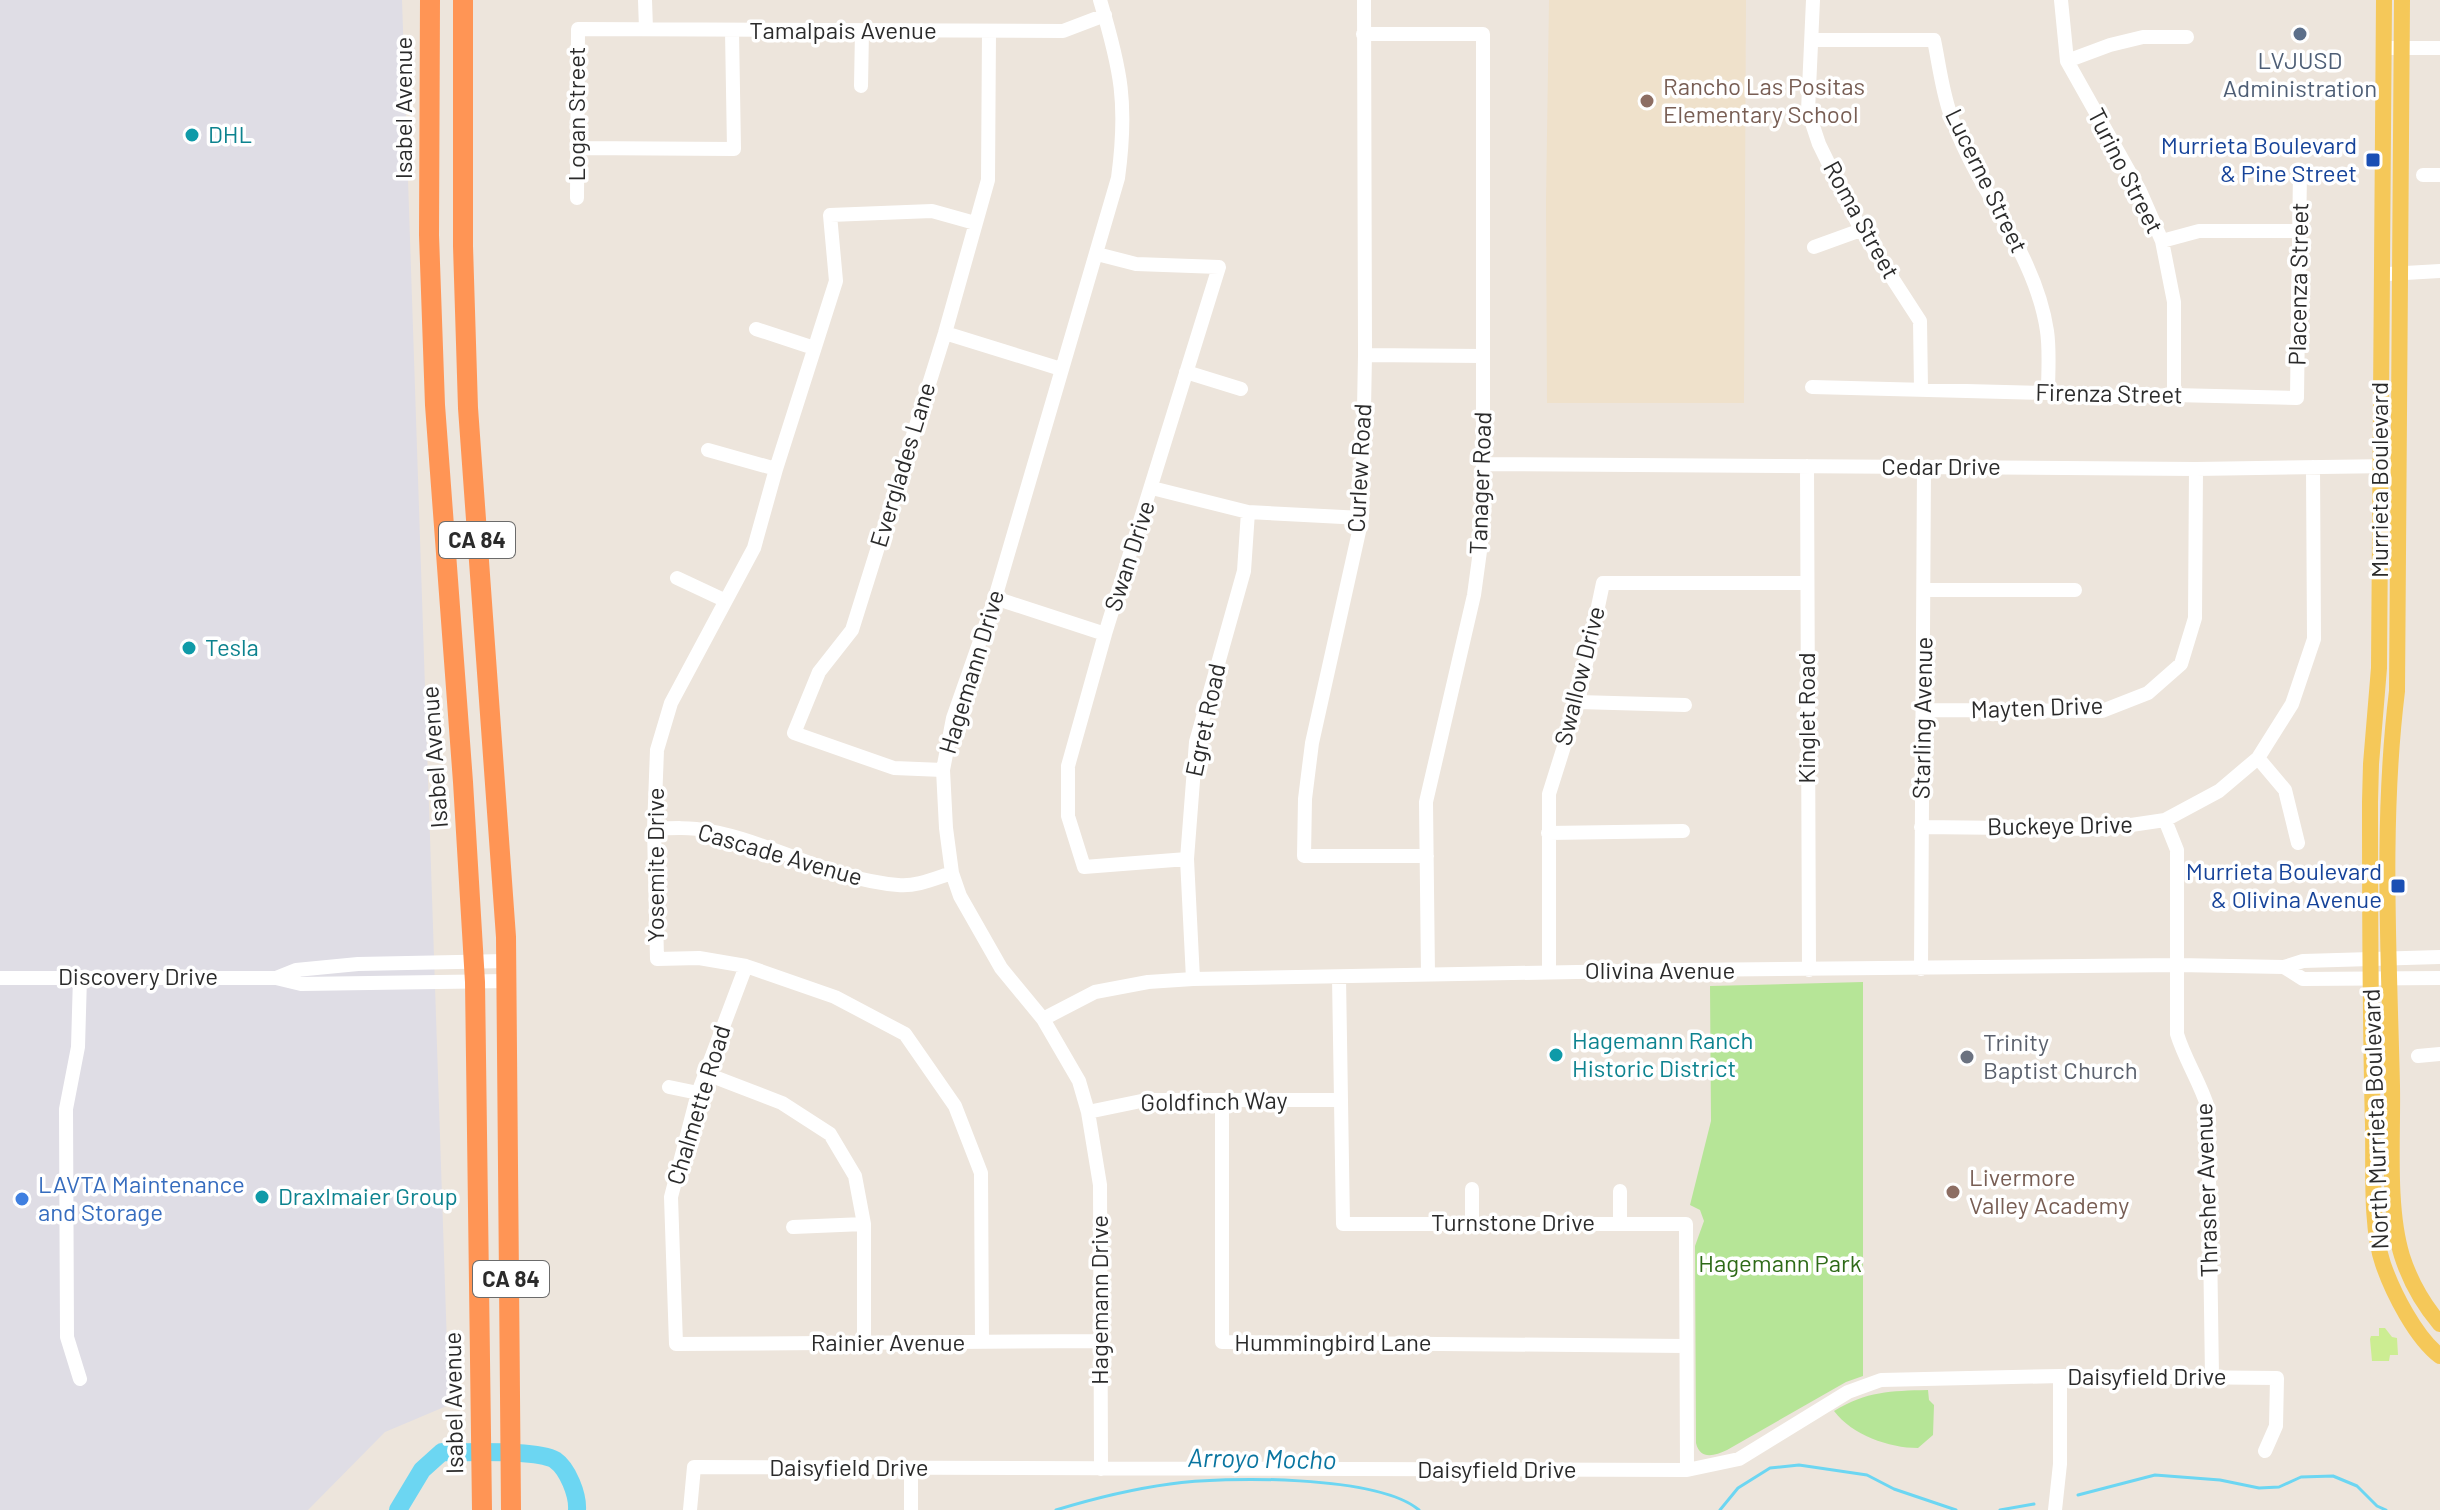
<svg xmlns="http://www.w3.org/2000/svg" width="2440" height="1510" viewBox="0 0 2440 1510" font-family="Barlow,sans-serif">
<rect width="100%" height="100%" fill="#ede5dc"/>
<path fill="#dfdde5" d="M0,0H402L449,1405L385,1432L308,1510H0Z"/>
<path fill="#efe1cb" d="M1549,0H1746L1744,403H1547L1546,202Z"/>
<path fill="#b6e597" d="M1863,982V1376L1846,1382L1727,1450C1714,1456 1700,1460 1696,1443L1695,1246L1704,1221L1700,1210L1690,1205L1711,1121L1710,986Z
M1928,1390L1929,1400L1934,1405L1933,1435L1918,1448C1889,1448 1852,1435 1834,1411C1867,1391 1890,1391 1928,1390Z"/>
<path fill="#cced92" d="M2379,1328H2385L2392,1337L2397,1338L2398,1355H2390L2389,1361H2372L2370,1339L2371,1336H2379Z"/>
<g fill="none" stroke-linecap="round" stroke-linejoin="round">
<path stroke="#6cd6f2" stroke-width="3" d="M2078,1495L2155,1475L2220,1480L2259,1488L2279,1487L2301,1477L2333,1476L2357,1486L2377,1506L2386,1510
M1056,1510C1092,1499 1133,1489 1170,1484C1224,1476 1378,1475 1419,1510
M1720,1510L1738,1488L1770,1468L1799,1465L1867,1475L1894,1489L1956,1510
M2000,1510L2034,1504"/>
<path stroke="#6cd6f2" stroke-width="18" d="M398,1510L422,1470L442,1452C466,1453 536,1449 555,1460C568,1469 578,1495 577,1510"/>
<path stroke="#fff" stroke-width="14" d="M645,0L646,29
M1100,0C1121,70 1128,104 1118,178L995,598L953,718L943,770L946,828L952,873L960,896L1001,968L1043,1019L1079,1081L1088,1112L1100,1185L1101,1469
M1364,0L1365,355L1362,518L1312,743L1305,799L1304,856H1427
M1813,0L1808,111L1819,144L1861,230L1920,321L1921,389
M2061,0L2067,61L2140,191L2162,241L2174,302V395
M1363,34H1483V529L1474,595L1426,802L1428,975
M1812,40H1934C1939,64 1942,90 1950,113C1975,189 2035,250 2047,331C2050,351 2048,373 2048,393
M2385,48H2440
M2067,61L2110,45L2143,37H2187
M861,86L862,31
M577,148L734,149L732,31
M2423,175H2440
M577,198L578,29L1063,31L1105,15
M975,223L932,211L830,215L836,281L776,469L754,548L671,703L657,750L654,829L657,959L699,958L746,966L835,997L905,1034L955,1106L981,1173L982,1342
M2162,241L2199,231H2301
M1814,247L1861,230
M1097,254L1136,264L1219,267L1105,634L1068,766V816L1084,867L1187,859
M2388,274L2440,271
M756,329L814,348
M945,333L1061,369
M1365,355L1482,356
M1186,372L1241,389
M1812,387L2048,393L2117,397L2174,395L2297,398L2300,170
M708,450L776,469
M1483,464L2196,469L2391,466
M1807,466L1809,970
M1152,488L1248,512L1362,518
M677,578L724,600
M1924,590H2075
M995,598L1105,634
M1578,702L1685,705
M1924,710L2102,711L2148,693L2181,664L2195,618L2196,469
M2258,758L2285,790L2298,843
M943,770L894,768L794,733L819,672L852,630L945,333L988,180L989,31
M2165,820L2177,850V1034C2185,1060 2200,1082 2208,1108L2212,1376
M1921,827L2104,829L2165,820L2219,791L2258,758L2292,704L2314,639L2313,467
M654,829C672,828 691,827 709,831C774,843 832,880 898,885C916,887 936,878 952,873
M1548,833L1683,831
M746,966L698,1093L671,1197L676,1344L1101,1341
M2284,967L2303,979L2440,978
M1921,969L1924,467
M1549,972V794L1578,702L1603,583H1807
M80,977L78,1047L66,1109L67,1337L80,1379
M1339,977L1343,1224H1686L1687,1470
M0,978H276L301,984L507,981
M276,978L296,970L358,964L506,961
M1193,979L1187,859L1196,742L1244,571L1248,512
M1043,1019L1095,992L1148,982L1193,979L1682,970L2178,965L2284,967L2303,961L2440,957
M2418,1056L2440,1054
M704,1073L782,1103L830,1134L855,1176L864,1224V1343
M669,1087L698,1093
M1222,1101V1342L1685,1346
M1088,1112L1146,1100H1340
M1472,1189V1222
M1620,1191V1224
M793,1227L864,1224
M911,1469V1510
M690,1510L694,1467L1687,1470L1739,1459L1848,1392L1881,1380L2060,1376L2277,1378L2276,1426L2265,1451
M2055,1510L2060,1464V1376"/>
<path stroke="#f5c859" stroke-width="16" d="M2384,0L2379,668L2371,764L2370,802C2370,910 2370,1017 2373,1125C2374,1166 2370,1226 2383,1264C2393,1293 2416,1338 2440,1356
M2402,0L2397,691C2381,821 2389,955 2392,1086C2393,1137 2387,1207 2402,1256C2410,1281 2423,1304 2440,1324"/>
<path stroke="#ff9555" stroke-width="20" d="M430,0L429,235L435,405L463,782L475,982L482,1510
M463,0V246L468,408L506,937L511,1510"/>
</g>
<circle fill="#5c6f8a" stroke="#fff" stroke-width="3" cx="2300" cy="34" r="8"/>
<g fill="#8d6e63" stroke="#fff" stroke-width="3">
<circle cx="1647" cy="101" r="8"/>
<circle cx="1953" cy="1192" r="8"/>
</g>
<g fill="#0f9aa8" stroke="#fff" stroke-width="3">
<circle cx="192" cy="135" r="8"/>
<circle cx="189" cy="648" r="8"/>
<circle cx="1556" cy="1055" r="8"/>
<circle cx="262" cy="1197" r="8"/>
</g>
<g fill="#1a4fb4" stroke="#fff" stroke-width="3">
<rect x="2365" y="152" width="16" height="16" rx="4"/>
<rect x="2390" y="878" width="16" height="16" rx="4"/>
</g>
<circle fill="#6b7280" stroke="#fff" stroke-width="3" cx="1967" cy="1057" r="8"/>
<circle fill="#3f7fe0" stroke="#fff" stroke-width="3" cx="22" cy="1199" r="8"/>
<g text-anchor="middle" stroke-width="7" stroke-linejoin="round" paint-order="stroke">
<g fill="#fff" stroke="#6b6b6b" stroke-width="2">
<rect x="439" y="522" width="76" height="36" rx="6"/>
<rect x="473" y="1261" width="76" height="36" rx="6"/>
</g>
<g font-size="22" font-weight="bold" fill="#2b2b2b">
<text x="477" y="548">CA 84</text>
<text x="511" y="1287">CA 84</text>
</g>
<g font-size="24" fill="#2b2b2b" stroke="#fff">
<text x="843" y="39">Tamalpais Avenue</text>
<text transform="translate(404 108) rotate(-90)" y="8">Isabel Avenue</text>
<text transform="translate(577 114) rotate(-90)" y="8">Logan Street</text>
<text transform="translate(2125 171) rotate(63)" y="8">Turino Street</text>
<text transform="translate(1986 181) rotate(64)" y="8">Lucerne Street</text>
<text transform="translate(1861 220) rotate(61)" y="8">Roma Street</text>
<text transform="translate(2299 284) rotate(-89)" y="8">Placenza Street</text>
<text transform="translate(2109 394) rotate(1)" y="8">Firenza Street</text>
<text transform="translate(903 465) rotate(-73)" y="8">Everglades Lane</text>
<text x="1941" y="475">Cedar Drive</text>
<text transform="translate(1360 468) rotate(-87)" y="8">Curlew Road</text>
<text transform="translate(2380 480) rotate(-90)" y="8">Murrieta Boulevard</text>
<text transform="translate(1481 483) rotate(-88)" y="8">Tanager Road</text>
<text transform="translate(1130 556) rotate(-72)" y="8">Swan Drive</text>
<text transform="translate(972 672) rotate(-73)" y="8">Hagemann Drive</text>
<text transform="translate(1580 676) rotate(-76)" y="8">Swallow Drive</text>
<text transform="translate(2037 708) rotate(-2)" y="8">Mayten Drive</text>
<text transform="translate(1807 718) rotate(-90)" y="8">Kinglet Road</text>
<text transform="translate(1923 718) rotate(-89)" y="8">Starling Avenue</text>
<text transform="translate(1206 720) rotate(-78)" y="8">Egret Road</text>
<text transform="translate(435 757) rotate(-94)" y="8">Isabel Avenue</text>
<text transform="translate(2060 826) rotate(-1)" y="8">Buckeye Drive</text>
<text transform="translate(780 855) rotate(16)" y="8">Cascade Avenue</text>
<text transform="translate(656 865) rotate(-90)" y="8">Yosemite Drive</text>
<text x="1660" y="979">Olivina Avenue</text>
<text x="138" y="985">Discovery Drive</text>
<text transform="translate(1214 1102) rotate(-1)" y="8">Goldfinch Way</text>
<text transform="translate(699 1105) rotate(-73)" y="8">Chalmette Road</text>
<text transform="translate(2376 1119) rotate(-92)" y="8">North Murrieta Boulevard</text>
<text transform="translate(2207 1190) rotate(-92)" y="8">Thrasher Avenue</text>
<text x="1513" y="1231">Turnstone Drive</text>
<text transform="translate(1100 1300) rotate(-90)" y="8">Hagemann Drive</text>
<text x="888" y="1351">Rainier Avenue</text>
<text x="1333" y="1351">Hummingbird Lane</text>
<text x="2147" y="1385">Daisyfield Drive</text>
<text transform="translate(454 1403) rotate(-91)" y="8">Isabel Avenue</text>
<text x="849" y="1476">Daisyfield Drive</text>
<text x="1497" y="1478">Daisyfield Drive</text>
</g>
<g font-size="24" fill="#4e5e75" stroke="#fff">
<text x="2300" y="69">LVJUSD<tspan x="2300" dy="28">Administration</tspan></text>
</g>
<g font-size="24" fill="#785e54" stroke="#fff" text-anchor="start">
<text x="1663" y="95">Rancho Las Positas<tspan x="1663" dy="28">Elementary School</tspan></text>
<text x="1969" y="1186">Livermore<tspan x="1969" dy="28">Valley Academy</tspan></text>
</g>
<g font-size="24" fill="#0d838f" stroke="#fff" text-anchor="start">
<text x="208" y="143">DHL</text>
<text x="205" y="656">Tesla</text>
<text x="1572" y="1049">Hagemann Ranch<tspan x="1572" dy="28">Historic District</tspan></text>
<text x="278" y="1205">Draxlmaier Group</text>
</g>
<g font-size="24" fill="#164399" stroke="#fff" text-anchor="end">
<text x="2357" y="154">Murrieta Boulevard<tspan x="2357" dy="28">&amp; Pine Street</tspan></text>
<text x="2382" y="880">Murrieta Boulevard<tspan x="2382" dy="28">&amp; Olivina Avenue</tspan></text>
</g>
<g font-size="24" fill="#5b616d" stroke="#fff" text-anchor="start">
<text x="1983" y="1051">Trinity<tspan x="1983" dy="28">Baptist Church</tspan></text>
</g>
<g font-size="24" fill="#366cbe" stroke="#fff" text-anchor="start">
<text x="38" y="1193">LAVTA Maintenance<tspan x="38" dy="28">and Storage</tspan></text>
</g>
<g font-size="24" fill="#2e6a18" stroke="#fff">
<text x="1780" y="1272">Hagemann Park</text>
</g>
<g font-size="26" font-style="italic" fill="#0975a0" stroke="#fff">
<text transform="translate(1262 1459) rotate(1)" y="9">Arroyo Mocho</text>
</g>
</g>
</svg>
